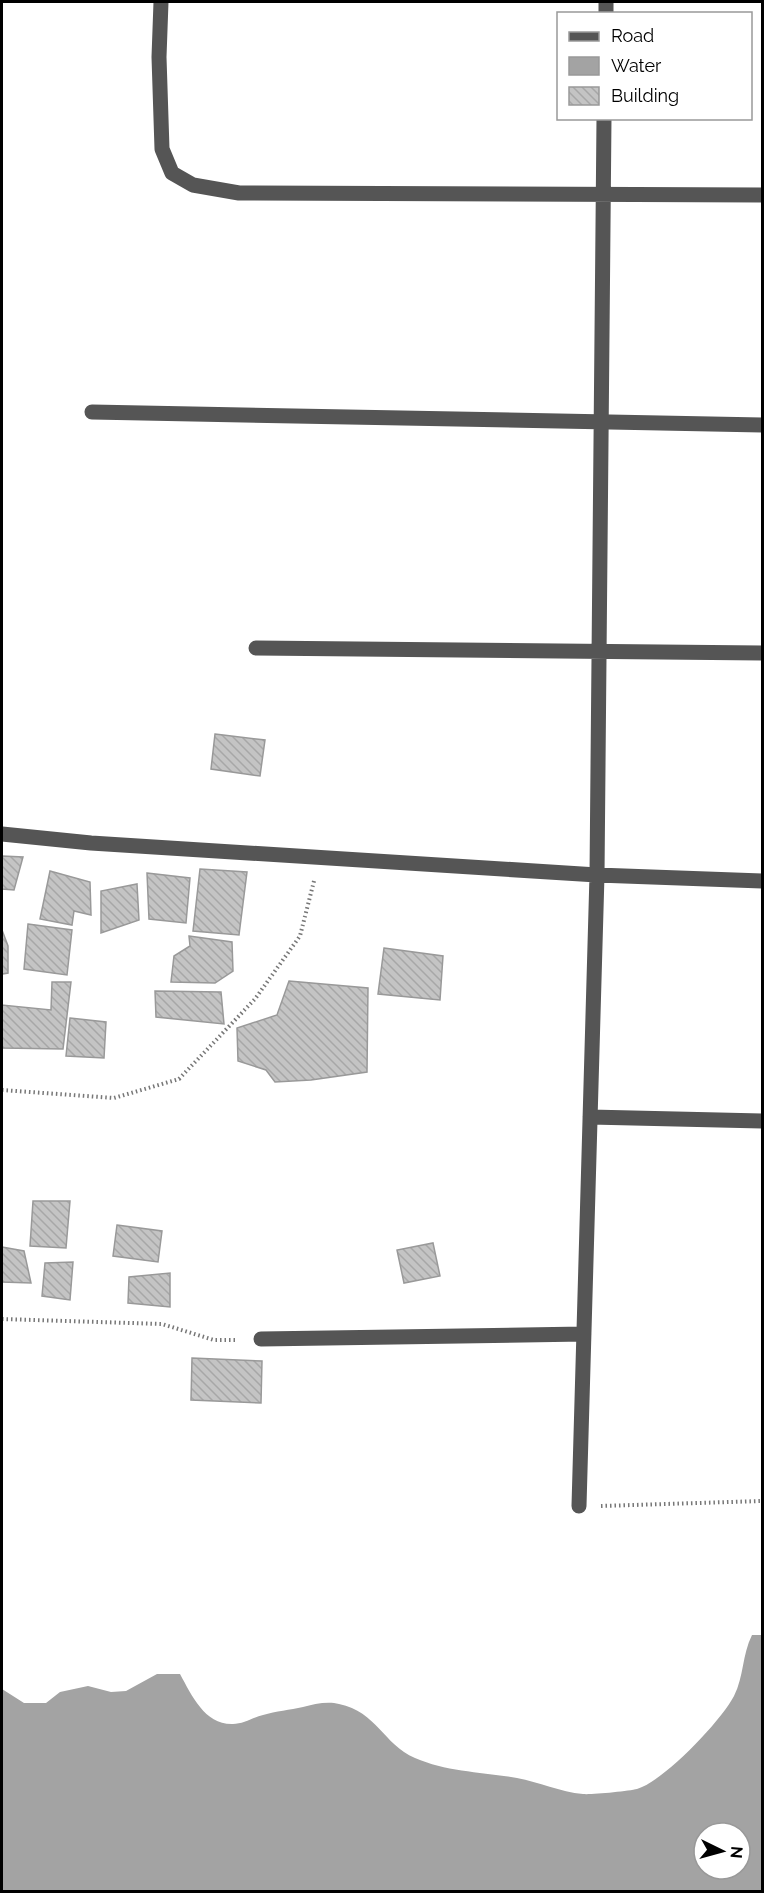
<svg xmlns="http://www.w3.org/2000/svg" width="764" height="1893" viewBox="0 0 764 1893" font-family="Raleway,sans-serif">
<defs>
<pattern id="building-back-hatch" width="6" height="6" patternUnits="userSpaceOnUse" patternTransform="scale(1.5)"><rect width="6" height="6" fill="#c4c4c4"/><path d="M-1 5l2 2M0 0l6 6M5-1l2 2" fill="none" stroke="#a7a7a7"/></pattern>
</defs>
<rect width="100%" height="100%" fill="#fff"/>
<path fill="#a3a3a3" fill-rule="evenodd" d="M752,1635H762V1891H2V1689L24,1703H46L60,1692L88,1686L111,1692L126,1691L157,1674H180C192,1696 205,1725 233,1724C243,1724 254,1717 263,1715C276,1711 290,1710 303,1707C314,1704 328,1701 339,1704C377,1712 383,1744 415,1758C447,1772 483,1772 517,1778C539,1782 560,1792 583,1794C590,1795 629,1791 637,1789C664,1781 721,1721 734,1696C744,1676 742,1655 752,1635ZM704,1833H740V1869H704Z"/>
<path fill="url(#building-back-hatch)" stroke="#999" stroke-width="1.5" d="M215,734L265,740L260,776L211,769Z
M2,856L23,857L14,890L2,889Z
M200,869L247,872L239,935L193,931Z
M50,871L90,882L91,915L74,911L72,925L40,919Z
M147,873L190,878L186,923L149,919Z
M137,884L139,920L101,933V891Z
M28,924L72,930L67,975L24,969Z
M2,930L8,946V973L2,974Z
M189,936L232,942L233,971L215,983L171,982L174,956L190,946Z
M384,948L443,956L440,1000L378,994Z
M289,981L368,988L367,1072L311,1080L275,1082L266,1070L238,1061L237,1028L277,1015Z
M52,982H71L63,1049L2,1048V1005L51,1010Z
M155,991L221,992L224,1024L156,1017Z
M70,1018L106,1022L104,1058L66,1056Z
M33,1201H70L66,1248L30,1246Z
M117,1225L162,1231L158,1262L113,1256Z
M433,1243L440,1276L404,1283L397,1250Z
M2,1247L24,1251L31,1283L2,1282Z
M73,1262L70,1300L42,1296L45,1263Z
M170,1273V1307L128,1303L129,1277Z
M192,1358L262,1361L261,1403L191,1400Z"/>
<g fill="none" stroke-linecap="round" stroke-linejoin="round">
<path stroke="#777" stroke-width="4" stroke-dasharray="1.5 3" stroke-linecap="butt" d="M2,1090L114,1098L179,1079L255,999L300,936L314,881
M2,1319L162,1324L214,1340H238
M601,1506L762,1501"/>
<path stroke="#555" stroke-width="15" d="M161,2L159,57L162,149L172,173L193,185L239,193L762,195
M606,14V2
M92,412L762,425
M256,648L762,653
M2,834L91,843L597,875L762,881
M590,1117L762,1121
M261,1339L584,1334
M579,1506L597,875L604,118"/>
</g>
<rect width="764" height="1893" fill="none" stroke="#000000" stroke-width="6"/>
<rect x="557" y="12" width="195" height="108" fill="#ffffff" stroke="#999999" stroke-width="1.5"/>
<rect x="569" y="32" width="30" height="9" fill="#555555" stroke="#999999" stroke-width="1.5"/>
<text x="611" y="42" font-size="18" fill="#000000">Road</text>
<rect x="569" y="57" width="30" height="18" fill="#a3a3a3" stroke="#999999" stroke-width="1.5"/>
<text x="611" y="72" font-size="18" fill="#000000">Water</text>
<rect x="569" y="87" width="30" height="18" fill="url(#building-back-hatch)" stroke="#999999" stroke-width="1.5"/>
<text x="611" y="102" font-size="18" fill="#000000">Building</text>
<g transform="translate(722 1851) rotate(95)"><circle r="28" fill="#ffffff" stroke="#999999" stroke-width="1.5"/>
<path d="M0-4.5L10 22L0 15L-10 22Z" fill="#000000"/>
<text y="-9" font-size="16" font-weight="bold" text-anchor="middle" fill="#000000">N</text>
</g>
</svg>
